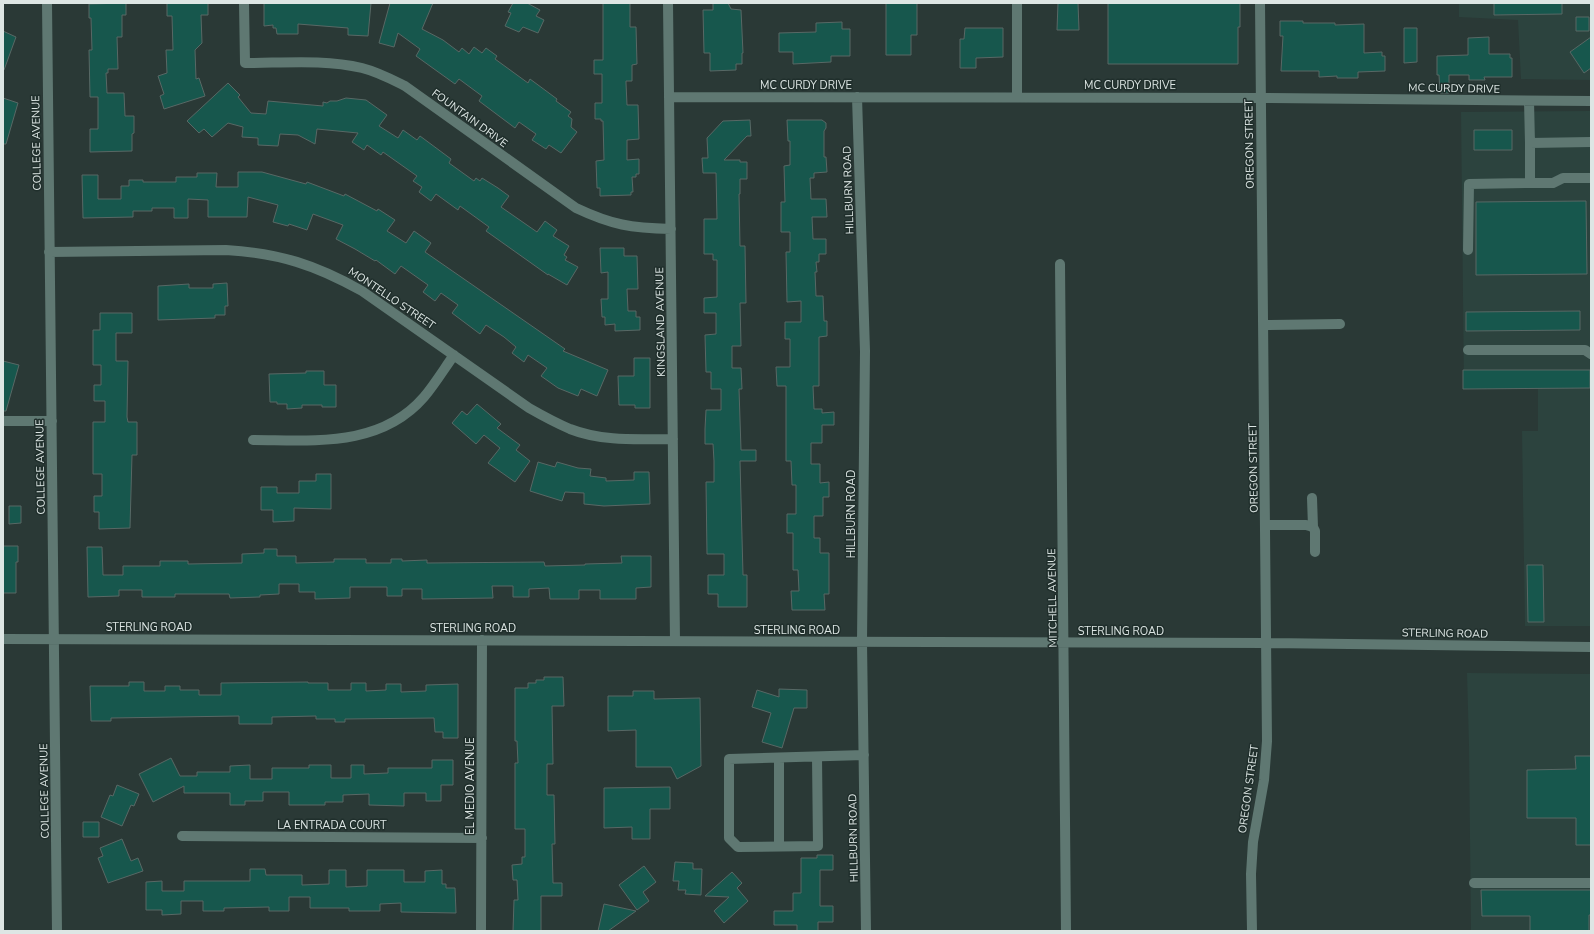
<svg xmlns="http://www.w3.org/2000/svg" width="1594" height="934" viewBox="0 0 1594 934" font-family="'Nunito Sans',sans-serif">
<rect width="100%" height="100%" fill="#2a3936"/>
<path fill="#2c433e" d="M1459,3H1591V80L1521,79L1518,20L1459,17Z
M1591,111V626H1525L1522,431H1538V388H1464L1461,112Z
M1467,673L1591,674V931H1471L1469,746Z"/>
<path fill="#17574d" stroke="#586865" d="M126,3V15H122V37H117L118,69H108V73H106L107,93H124L125,116H134V133L132,134V151L90,152V129H98V97H90L89,50H92L91,18H89V4Z
M167,3H208V15H201L202,43L195,50L196,79L199,78L205,96L164,109L160,96L164,94L158,76L167,73L166,50H173L172,16H167Z
M264,3H371L368,36L348,35V28L298,24V34H277L276,28H273V25L264,26Z
M390,3H433L422,29L443,40L459,52L462,48L469,54L474,47L482,53L486,48L497,56L495,59L528,83L530,79L557,99L556,101L571,112L568,116L572,119L571,127L577,132L561,153L549,145L546,149L532,140L536,134L519,122L515,128L479,101L482,96L459,79L455,84L416,56L420,49L398,33L394,47L379,43Z
M513,3H527L540,10L536,16L544,20L538,33L523,27L519,32L505,26L511,13L508,12Z
M603,3H630V27H636L637,64L632,65V81H626V83L627,105H638L639,139L627,140V160L639,159V174H636V177H632L633,192H631V195L600,196V188H597L596,161L604,160L603,121H601V119H595V103H602V74H594V60H603Z
M713,3H728L731,9L741,10L743,53H742V64H736V70L710,71V53H704L703,10H713Z
M886,3H917V35H911V55H886Z
M1058,3H1078L1079,30H1057Z
M1108,3H1240V27H1238V64H1108Z
M1494,3H1562V14L1494,15Z
M1576,17H1589V31H1576Z
M1280,21H1303V23H1335V25L1364,24V53L1382,52V56H1385V71L1358,72V78H1337V76L1319,77V71H1281L1283,36H1280Z
M842,22V29H850V56H831V62L793,64V52H779V33L816,32V23Z
M965,28H1003V57L976,58V68H960V39H964Z
M1404,28H1417V62L1404,63Z
M3,31L16,37L4,70L3,69Z
M1489,37V54H1510V58H1512V77H1484L1485,80H1469V75H1449V93H1440L1439,75H1437V56L1468,55V38Z
M1591,37V68L1584,73L1570,52Z
M228,83L240,95L238,97L251,113L266,114L268,101L323,106V102L327,103L330,101H337L346,98L366,100L387,115L379,126L398,138L403,130L417,140L420,136L451,159L449,163L474,181L476,178L480,181L482,178L498,188L509,196L501,207L537,232L545,221L557,230L553,236L569,246L564,255L567,257L565,260L578,267L567,285L548,274V275L486,231L489,227L460,206L458,210L436,194L431,201L419,192L422,187L413,181L417,176L383,152L381,155L367,145L364,150L352,142L358,133L317,129L315,144L298,135L280,134L278,146L258,145V138L242,137L243,127L228,123L212,137L204,129L199,133L187,121Z
M3,98L18,103L6,144H3Z
M750,120L751,136H747L724,160H740V162H747V179H740V194H739L740,246H745L746,303H740L741,346H732V368H741L742,389H739L741,450H756V461H740L743,575H747V607H718V594H708V575H724V554H707L706,482H714V461L713,444H705V429L706,410H721V389H711V372H706L705,335L716,334V313H704V298L717,297V260H713V254H704V219H717L716,173H703L702,158H708L707,138L723,121Z
M787,120H822L826,123V128L824,131V157H826L827,172L814,173V178H810L811,199H826L827,217H812L813,239H826V254H819V262H816L817,272H815L816,296H823L824,321H827V336L819,337V386H813L814,409H822V413L834,412V425H822V443H811V464H820V483L829,482V497H823V516H814V538H820V553H829V594H824L825,610H792L791,591H799L798,570H793V533H787V514H796V485H792L791,461H786V386H777L776,367H790V339H785V322H801V301L787,302L786,252H790V232H781V202H785L784,166L790,165V141H788Z
M1474,130H1512V150H1474Z
M238,172H262L306,184L307,182L344,196L345,194L377,211L378,209L395,220L387,231L406,243L414,231L431,243L425,252L565,349L563,351L608,370L597,396L581,389L578,396L558,388L541,376L547,368L528,355L524,362L512,353L516,347L504,337L486,325L480,334L452,313L458,305L441,293L435,301L423,292L428,285L401,266L395,274L376,260L375,261L355,249L336,239L343,225L313,214L307,230L289,224L288,226L273,222L278,205L248,197L247,217H208V200L188,199V218H174V208H152V211H133V217L83,218L82,175H98V199H121V186H129V180H143V182H176V177H197V173H217L216,187H238Z
M1586,201L1587,274L1476,275V202Z
M600,248H624V256H637L638,289H627L628,311H636V317H640V330L615,331V324L605,325V317H602L601,299H608V272L601,273Z
M227,283L228,306H225V315H215V318L158,320V286L189,284V288H213V284Z
M1580,311V330L1466,331V312Z
M100,313H132V333H116V361H128L127,417L128,422H137V455H132L130,528L99,529V512H94V496H102V474H93V422H105V401H94V385H101V365H93V330H100Z
M634,358H650V408H635V405H619L618,376H634Z
M3,361L19,365L6,411H3Z
M1463,370H1590V388L1463,389Z
M306,371H324V385H336V407H322V405H302V408L287,409V404H277V402H270L269,374L306,373Z
M477,404L501,424L497,428L520,445L516,450L530,461L515,482L488,463L500,448L484,435L476,444L452,423L462,411L467,415Z
M538,462L555,467L557,462L578,468L591,469L590,476L606,478V481L634,480V472H649L650,504L604,506L584,504V493L565,492L562,501L530,491Z
M316,474H331V509L294,508V521L273,522V510H261V487H277V493H299V481H316Z
M9,506H21V523L9,524Z
M3,546H18V562H16V593H3Z
M87,547H102L103,575H123V566H160V561H188V564L242,563V554L264,553V549H277V556H296V563L334,562V559H366V563H391V559H402V561L427,560V563L544,562L545,566L585,565V564L622,563L621,556H651V587L636,588V599H600V590H579V599H550L549,588L529,589V597H513V586H492L493,598L422,599V589H402V596H387V587H350V598L315,599V592H299V584H279V594L260,595V597L230,598L229,594H175V597H142V590H119V596L88,597Z
M1527,565H1543L1544,622H1528Z
M544,677H563L564,706H552L553,764H547V795H554L555,844H552L553,883H562V896H541V931H513L514,900H518L517,880H513L512,865L522,864V857H525V829H515V763H518L517,741H515V688H528V683H536V680H544Z
M129,682H144V691H165V686H180V690H199V695H221V683L308,682V683H328V690H351V683H366V691L386,690V684H401V692L426,691V685L458,684V738H443V732H435L434,718L345,719V722H335V719H316V716L272,717V724H239V716L111,718V721H91L90,686H129Z
M779,689L807,690V708H794L782,748L762,742L771,713L752,707L757,690L779,697Z
M633,691H654V699L700,698L701,766L677,779L671,767H636V730L608,731V696H633Z
M1575,756H1591V845H1576V818H1527V770L1576,769Z
M171,758L180,776H197V772H230V766L250,765V779H272V768H309V765H331V778H351V765H364V774L388,773V768H432V760H453V785H441V801H426V793H404V806L369,805V794L343,795V802H325V805H289V792H263V801H245V805H230V793H184V786L153,802L139,774Z
M117,785L139,794L134,806L131,805L122,826L101,817L110,795L113,796Z
M670,787V809H650V839H632V827L604,828V788Z
M83,822H99V837H83Z
M122,839L131,861L138,858L143,871L108,883L98,858L103,856L100,848Z
M817,855H833V870H820V906H833V922H818V931H797V925H774V911H793V893H801V858H817Z
M675,862L693,863V869H702L701,895L685,894L686,890H678L679,881H673Z
M644,866L656,882L643,892L649,901L637,910L619,885Z
M250,869H265L266,875H302V885L329,884V870H346V887L367,886V870H404V882H425V871L442,870V884H446V888H455L456,913L401,912V903L380,904V911H349V908H310V897H289V911H269V907L224,908V911H203V901H181V914L162,915V910H146V882L162,881V891H184V881H250Z
M732,872L742,883L737,888L748,901L724,923L714,911L729,897L705,896Z
M1481,890H1591V915H1589V931H1530V916H1482Z
M604,904L636,911L608,931H598Z"/>
<g fill="none" stroke-linecap="round" stroke-linejoin="round">
<path stroke="#5f7872" stroke-width="10" d="M47,3L57,931
M244,3L245,63C283,63 325,59 362,68C378,72 391,79 405,86L576,208C612,225 631,228 671,229
M668,3L675,641
M1017,3V97
M669,97L1261,98L1591,101
M857,97L865,351L862,642L866,931
M1529,101L1530,143
M1530,183H1553L1563,178H1591
M1468,250L1469,184L1530,183V143L1591,142
M49,252L226,250C279,253 316,265 362,291L529,408C543,416 556,423 570,429C603,442 639,439 673,439
M1060,264L1066,931
M1263,325L1340,324
M1468,350H1585L1591,354
M3,421H52
M253,440C313,440 380,448 424,397C435,384 444,369 454,355
M1312,498L1313,527
M1265,525H1306L1313,527L1315,531V552
M3,639L1267,643L1591,647
M817,757L818,846L738,847L729,838V759L864,755
M779,758V846
M182,836L482,838
M1474,883H1591
M481,931L482,640
M1252,931L1251,874L1253,842L1264,780L1267,741L1260,3"/>
</g>
<g text-anchor="middle" stroke-width="3" stroke-linejoin="round" paint-order="stroke">
<g font-size="11" fill="#dde6e4" stroke="#202f2c">
<text x="806" y="89">MC CURDY DRIVE</text>
<text x="1130" y="89">MC CURDY DRIVE</text>
<text transform="translate(1454 88) rotate(1)" y="4">MC CURDY DRIVE</text>
<text transform="translate(470 118) rotate(36)" y="4">FOUNTAIN DRIVE</text>
<text transform="translate(36 143) rotate(-91)" y="4">COLLEGE AVENUE</text>
<text transform="translate(1249 144) rotate(-91)" y="4">OREGON STREET</text>
<text transform="translate(848 190) rotate(-92)" y="4">HILLBURN ROAD</text>
<text transform="translate(392 298) rotate(34)" y="4">MONTELLO STREET</text>
<text transform="translate(660 322) rotate(-91)" y="4">KINGSLAND AVENUE</text>
<text transform="translate(40 467) rotate(-91)" y="4">COLLEGE AVENUE</text>
<text transform="translate(1253 468) rotate(-91)" y="4">OREGON STREET</text>
<text transform="translate(851 514) rotate(-90)" y="4">HILLBURN ROAD</text>
<text transform="translate(1052 598) rotate(-91)" y="4">MITCHELL AVENUE</text>
<text x="149" y="631">STERLING ROAD</text>
<text x="473" y="632">STERLING ROAD</text>
<text x="797" y="634">STERLING ROAD</text>
<text x="1121" y="635">STERLING ROAD</text>
<text transform="translate(1445 633) rotate(1)" y="4">STERLING ROAD</text>
<text transform="translate(470 786) rotate(-90)" y="4">EL MEDIO AVENUE</text>
<text transform="translate(1248 789) rotate(-82)" y="4">OREGON STREET</text>
<text transform="translate(44 791) rotate(-91)" y="4">COLLEGE AVENUE</text>
<text x="332" y="829">LA ENTRADA COURT</text>
<text transform="translate(853 838) rotate(-91)" y="4">HILLBURN ROAD</text>
</g>
</g>
<rect width="1594" height="934" fill="none" stroke="#dde6e4" stroke-width="8"/>
</svg>
